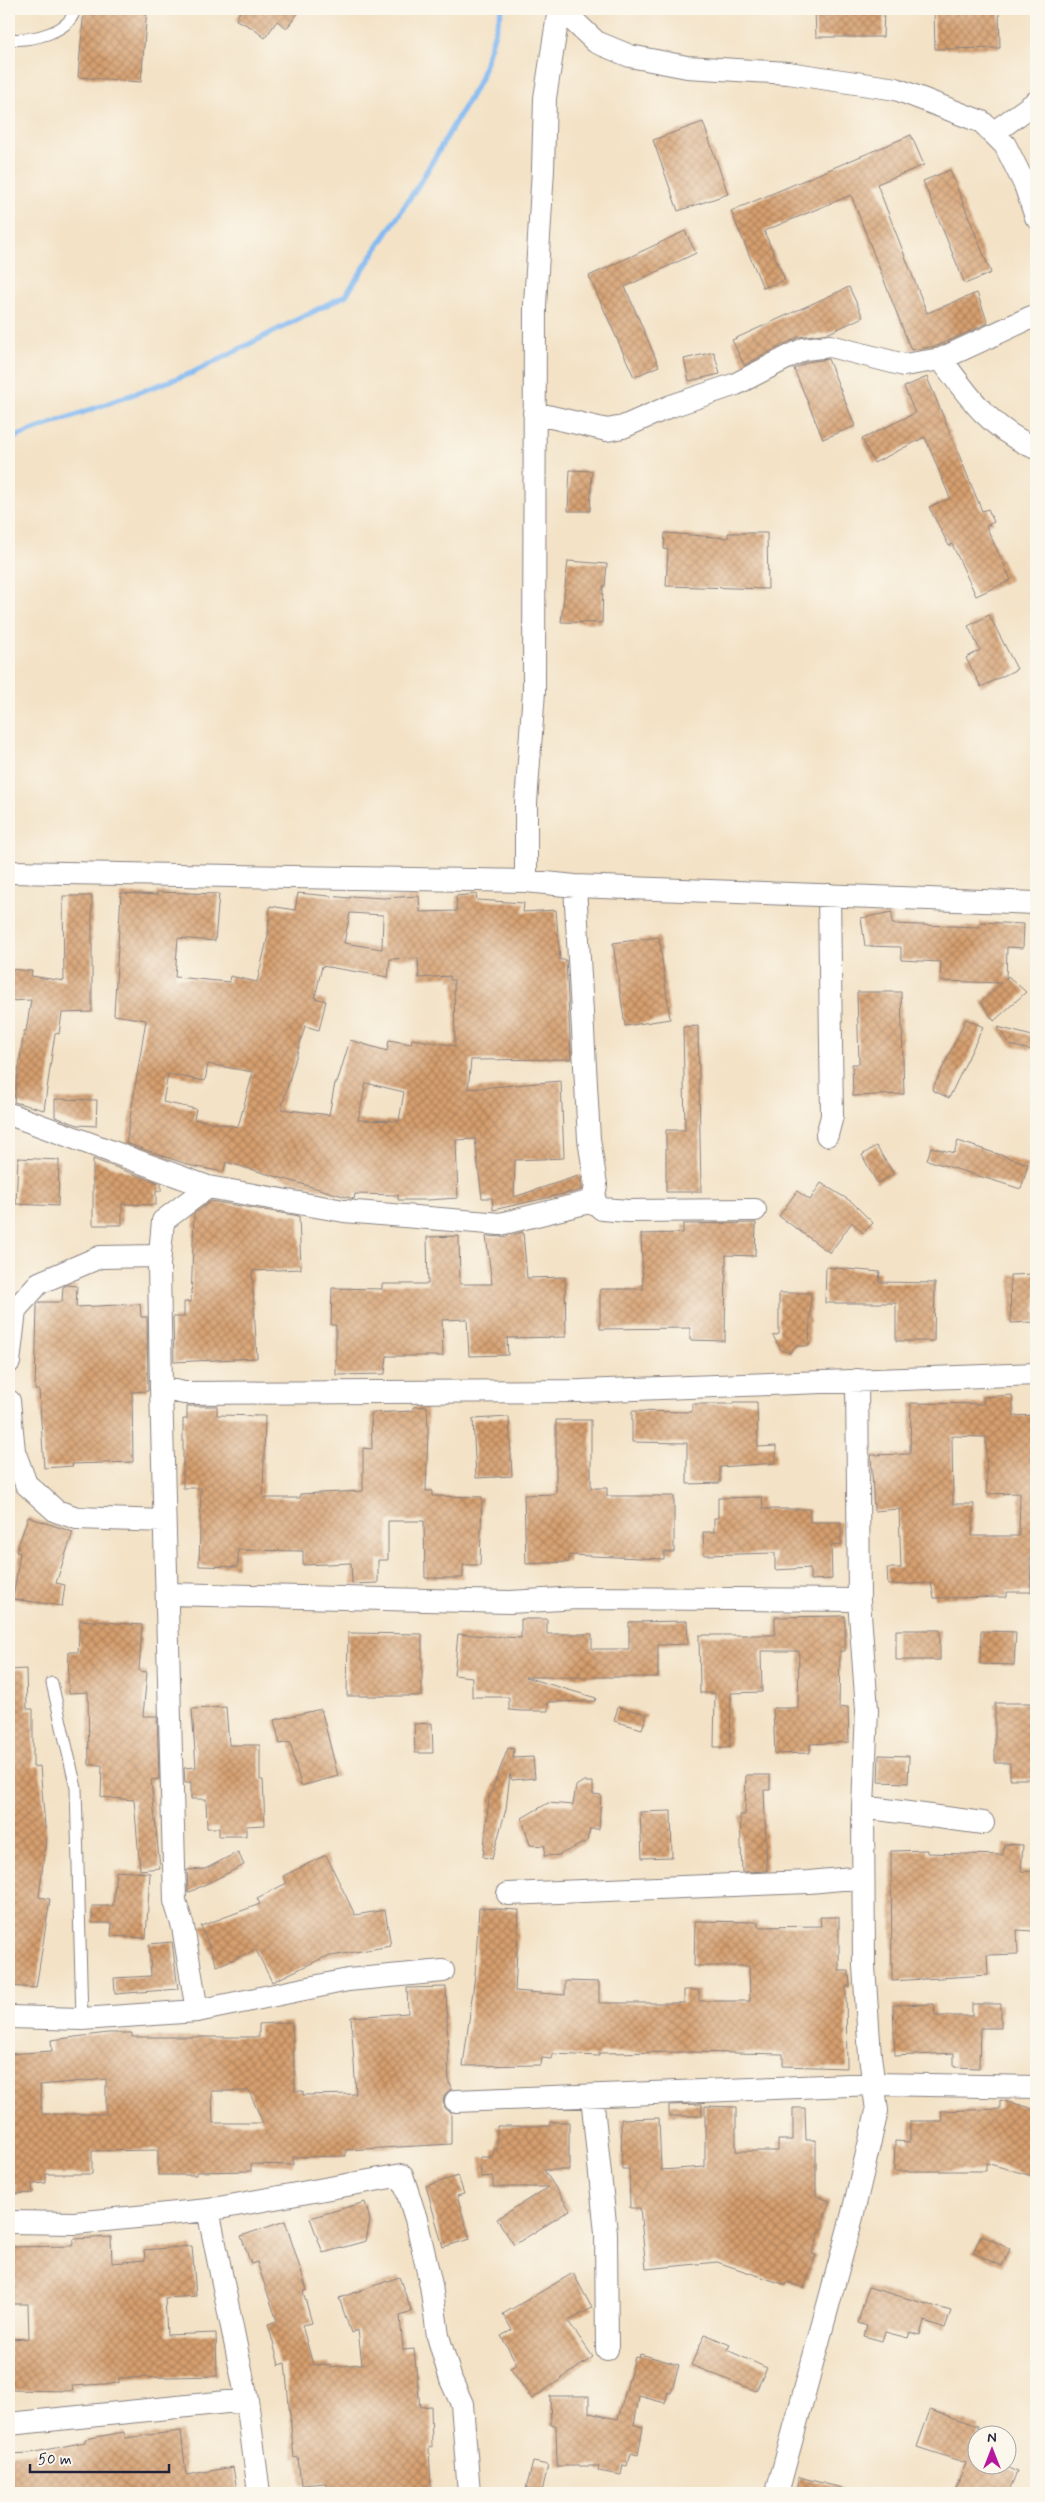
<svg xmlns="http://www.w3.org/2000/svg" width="1045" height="2502" viewBox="0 0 1045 2502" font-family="Mynerve,sans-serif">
<defs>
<pattern id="building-cross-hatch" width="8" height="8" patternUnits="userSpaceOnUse" patternTransform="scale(1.25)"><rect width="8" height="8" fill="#d69f6e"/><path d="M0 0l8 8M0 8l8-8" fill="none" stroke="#ad815c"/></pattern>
</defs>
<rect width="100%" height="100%" fill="#fbf7ec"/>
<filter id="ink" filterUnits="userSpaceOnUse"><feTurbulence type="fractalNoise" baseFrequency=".02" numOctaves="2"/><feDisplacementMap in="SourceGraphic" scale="10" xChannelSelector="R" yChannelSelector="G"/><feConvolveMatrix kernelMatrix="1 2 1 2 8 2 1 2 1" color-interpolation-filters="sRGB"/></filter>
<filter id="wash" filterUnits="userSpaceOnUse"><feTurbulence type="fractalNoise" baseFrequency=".0096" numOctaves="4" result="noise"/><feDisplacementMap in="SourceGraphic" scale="20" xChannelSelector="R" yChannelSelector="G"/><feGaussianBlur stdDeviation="1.12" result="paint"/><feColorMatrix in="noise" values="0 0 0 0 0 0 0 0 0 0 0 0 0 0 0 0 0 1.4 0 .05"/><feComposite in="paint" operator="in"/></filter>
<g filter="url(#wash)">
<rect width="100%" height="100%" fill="#f3e2c6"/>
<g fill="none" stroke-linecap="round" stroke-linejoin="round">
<path stroke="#83baf2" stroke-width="5.5" d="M9,439L192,373L346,295L421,181L480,80L502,9"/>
</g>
<g id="blocks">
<path fill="url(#building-cross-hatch)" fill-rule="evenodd" d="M84,9H147L141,82L78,77Z
M241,9H301L287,28L277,21L265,38L251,27L236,20Z
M840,9L884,10L883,37H816L815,10Z
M934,9H999L1000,48L935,49Z
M703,122L728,194L678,211L653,140Z
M911,135L924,165L877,184L927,313L977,293L988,323L937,346L911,350L851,195L764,231L785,280L763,288L731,211Z
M950,170L991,273L965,284L923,181Z
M685,231L696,253L625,287L659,366L634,377L589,276Z
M849,287L863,317L829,333L798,337L744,365L732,340Z
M714,352L720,374L689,381L684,359Z
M828,359L855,426L823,439L794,369L808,362Z
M927,377L982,511L988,509L994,522L986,526L1011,580L976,596L952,544L949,546L929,507L950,498L925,437L874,463L862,439L915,413L904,387Z
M570,470L592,471L590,511H568Z
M665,533L728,538V533H767L768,589L666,586L668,550L664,549Z
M568,561L607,564L605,586H603L602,623L561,622Z
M989,615L1017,669L981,687L966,658L980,650L968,626Z
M157,892L219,894L215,941L178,938L175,977L229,982L230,976L257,982L268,936L270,906L295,910L298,893L350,898L351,896L383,898L419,896L420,912L457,911L456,896L476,894L477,900L524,903L523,912L556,910L560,960H566L571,1059L471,1060L468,1089L561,1081L564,1158L515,1160L514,1197L581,1175L582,1190L493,1210L492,1198H482L475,1139L456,1140L458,1198L428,1200H398V1195L355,1194L354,1199L350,1198L226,1162L224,1172L192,1166L126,1143L146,1020L114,1015L121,893L157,895ZM350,913L383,915L382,949L344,943ZM418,958L419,978L450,976V980H454L455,1046L412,1039L411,1044L389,1040L387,1051L350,1040L337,1083H335L329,1115L281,1109L305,1026L319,1030L326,1001L315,998L322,966L388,977L390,959ZM208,1064L253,1072L238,1127L194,1119L196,1109L163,1102L168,1074L205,1081ZM366,1083L404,1092L399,1121L358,1120Z
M63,896H92V1012L62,1013L59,1034L55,1033L44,1110L14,1102L24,1031H26L31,1000L9,1001V969L32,971L31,976L64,981Z
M892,912V924L979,927L980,922L1024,924L1023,948L1007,947L1006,979L1008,976L1026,992L994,1021L981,1002L1001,983L940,981L941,962L901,960V947L865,946L861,918Z
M659,937L670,1019L625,1026L613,943Z
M857,992H901L904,1094L853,1096L852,1064H859Z
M966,1019L983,1027L949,1098L932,1090Z
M698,1026L701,1192H666V1130H685L683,1027Z
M998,1027L1036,1037L1030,1050L1010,1045Z
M55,1099L97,1100L96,1126L78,1125L55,1117Z
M958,1141L1028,1164L1021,1189L927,1160L931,1147L954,1153Z
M876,1146L894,1174L877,1183L862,1155Z
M18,1158L59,1160L58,1206L16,1204Z
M93,1159L161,1184V1191H156V1205L122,1204V1225H93Z
M821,1183L852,1202L873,1223L863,1233L852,1222L830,1253L779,1216L797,1191L810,1200Z
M211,1201L299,1216L301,1269L252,1271L257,1358L174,1362L173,1317H184V1302H191L194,1214Z
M756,1223L755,1256L726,1255L725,1341L690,1340V1328L600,1329V1289H643L641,1234L683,1233V1224Z
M523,1232L527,1278L565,1277L566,1337L507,1338L508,1355L469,1356L467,1319L442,1320L443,1356H387L385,1374L336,1375V1325H331L332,1288L382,1289V1284H428L427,1237L459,1236L460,1284H492L486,1236L503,1237Z
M826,1267L880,1272L879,1282L935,1283L934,1341H896V1303H825Z
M1036,1274V1322L1011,1323L1010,1275Z
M67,1285L77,1286L76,1307L140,1304L141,1317H147L148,1391L132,1392L133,1462L72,1464L73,1466L44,1468L39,1390H35L37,1305L40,1302H62L63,1287Z
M779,1293H811L809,1346H795L790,1353L781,1350L773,1336L779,1334Z
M1012,1395L1014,1416L1036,1415V1558H1030L1031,1592H1007V1597L934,1598L931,1583L888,1585L887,1568H901L899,1509L874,1511L871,1455L910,1454L911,1403L984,1404L983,1397ZM952,1436L986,1437L987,1494L1020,1493L1019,1536H972L974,1504H953Z
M733,1402H757L758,1447L776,1446V1463L720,1467V1483L687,1484V1443L632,1442V1411L692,1412V1404H733Z
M187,1406H217V1415L265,1416L263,1498H300V1494L363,1491V1448L372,1449L371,1413L413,1411V1407L427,1406L428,1430L426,1491H432V1496L482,1497L480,1565H463V1578H425L424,1521H388V1560H378V1583L352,1584L351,1563L303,1565V1551L238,1550V1567L199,1566L201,1488H183V1419H187Z
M509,1417L512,1476L476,1478L473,1419Z
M556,1420H591V1488H607V1496H674V1552H664V1559L569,1555V1562L526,1564L524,1495L556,1494Z
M762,1497L763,1509H810V1522H841V1545L831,1546L832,1579L810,1580V1568L775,1570V1553L704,1555L703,1532H714V1518H718V1498Z
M28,1517L73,1532L56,1583L65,1585L62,1606L13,1599L20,1553L16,1552Z
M845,1616V1651H840L839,1708L848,1707L849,1742L810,1744V1753L775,1754L773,1708H798L799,1651H761L762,1692L731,1693L730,1747H714L715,1693H700L699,1635H775V1617Z
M521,1619H547V1634H592V1649H629V1622L687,1621L688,1644L658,1645V1677H525L596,1698L595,1701L548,1702V1711H520L509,1710V1697H472V1677L454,1675L458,1634L521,1638Z
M80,1620L142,1625L139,1671L147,1672L143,1716H157L159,1779L151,1780L160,1868L140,1870L134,1800L101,1797L102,1765H89L88,1692L69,1693L68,1680L69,1652H78Z
M896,1630H940V1660H896Z
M981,1631L1016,1632L1014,1665L980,1664Z
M348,1633L422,1634V1696H347Z
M26,1669L27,1709H33V1767L40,1766L46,1838L39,1897L50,1899L36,1988L9,1986V1670Z
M995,1703H1036V1779H1010V1763H995Z
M226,1707L229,1745H260V1780H263L265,1825L246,1826V1836H219V1828H207L206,1799H191V1782L185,1783L184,1768L196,1767L192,1709Z
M618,1707L647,1714L642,1729L614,1721Z
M321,1709L338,1776L301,1786L290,1742L280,1744L274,1720Z
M432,1723L433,1753H415L414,1724Z
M508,1748L514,1749L513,1758L533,1757L535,1778L512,1780L510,1774L506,1809L492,1859L483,1857L489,1798Z
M879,1755L909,1756L908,1783L878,1782Z
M746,1775H770V1790H764L767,1871L742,1872L740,1815H745Z
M582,1782H593V1794L601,1795L599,1829H590L587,1841L559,1855L544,1856L545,1846L530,1845L522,1818L548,1803L573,1805L576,1786Z
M671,1811L672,1857L642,1858L640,1812Z
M1004,1844L1023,1845L1021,1871L1036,1872V1915H1034L1033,1931L1017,1930L1018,1954L987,1955L988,1975L892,1981L891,1851L927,1850V1853L1003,1855Z
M238,1852L244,1865L188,1893L187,1870L205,1869Z
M326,1855L355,1915L385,1910L391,1946L325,1957L272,1982L256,1950L217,1966L201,1926L260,1904L257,1898L287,1883L283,1876Z
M116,1871L150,1873L146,1938L111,1936L112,1923H92V1906H113Z
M479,1908L519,1910L515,1991L565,1995V1981L599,1982V2003H684V1990H699V2001H750L749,1966H694L695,1921L758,1922V1927L821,1926L820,1917H839V1971H849L850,1987H846L847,2068L783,2066V2054L687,2052L599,2053V2056L553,2054L552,2059L542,2058L541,2065L463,2066L475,1975Z
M172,1942L178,1989L115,1994L114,1978L151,1976L149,1944Z
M446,1987L449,2084H451V2089L445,2094L443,2101L445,2108L451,2113V2144L346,2150V2156L293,2157V2165L251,2164V2171L196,2172V2175H158V2150L92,2151V2174H46V2183L32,2184L33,2193L16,2194V2184H9V2129H11L9,2054L52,2051L51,2040L108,2033H132V2037H259V2024L292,2022L295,2091H303V2095L356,2094L351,2017L408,2013L407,1988ZM106,2079V2114H42L40,2085ZM212,2091H249L263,2123H213Z
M934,2004L935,2016H972V2004H1001V2028H980L979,2068L954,2067V2053L895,2056L893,2005Z
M1000,2100L1036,2109V2177L986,2163V2171H894L895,2141L910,2142V2121H942L941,2111L1000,2109Z
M702,2104V2116H669V2105Z
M705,2106L736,2107V2151H778V2140H793V2108H805L806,2140H816V2196L830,2201L812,2254L816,2255L804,2288L787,2282L786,2285L717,2262L646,2269L640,2208H630L629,2169H622L621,2119L659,2118L661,2170L705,2167Z
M550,2122H569V2170H544L570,2210L514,2245L497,2219L548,2187H493V2176L481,2177L480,2157H493V2149H497V2126H550Z
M458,2176L464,2194L457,2196L470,2239L443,2247L426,2186Z
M365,2202L370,2220L366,2241L323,2253L310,2218Z
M285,2221L307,2290L303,2291L312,2323L302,2325L313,2365L330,2364V2367L362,2364L358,2330L351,2333L339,2298L399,2277L412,2312L400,2316L403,2350L414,2349L420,2407L431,2406L432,2447H429L431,2490L411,2491L412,2493H328L327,2483L301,2485L298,2457L294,2458L285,2363L279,2365L268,2324L277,2321L257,2262L251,2264L241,2236Z
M981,2235L1010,2249L1002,2266L973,2253Z
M111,2237L112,2263L145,2260L144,2250L192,2246L196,2296L165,2298L167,2335L216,2333L217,2376L119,2378V2383L72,2386L73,2391L9,2390V2339L29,2338L28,2304H9V2247L72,2246L74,2239Z
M573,2273L592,2308L568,2321L593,2357L532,2399L510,2368L517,2364L501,2336L512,2330L503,2314Z
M868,2287L951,2311L945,2328L924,2321L920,2335L910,2332L908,2338L885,2332L882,2341L864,2336L867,2326L858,2323Z
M705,2334L730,2345L727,2350L767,2368L756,2391L691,2365Z
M640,2354L679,2365L671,2393L668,2392L665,2403L639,2396L634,2425L643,2427L638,2455L630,2453L627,2466L623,2465L621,2475L598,2471L599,2466H557L556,2425H551L550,2396H589V2413L618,2419L635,2357L639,2358Z
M930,2410L978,2426V2464H1000L1017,2472L1008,2493H954L966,2463L917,2447Z
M181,2431L186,2475L233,2467L237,2490L221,2493H73V2490L46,2493H9V2454L30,2453L85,2442V2439L124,2432L125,2438Z
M533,2462L548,2465L542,2492L526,2489Z
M799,2477L842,2488L841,2493H795Z"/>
</g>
</g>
<g filter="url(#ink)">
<use href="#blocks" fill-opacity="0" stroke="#8a8280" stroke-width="1"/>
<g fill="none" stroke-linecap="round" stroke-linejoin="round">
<defs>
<path id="lane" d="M9,39C30,41 70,33 75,9
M52,1683L76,1788L82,2019"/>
<path id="street" d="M561,9L596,42L630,56L687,67L788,73L896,89L982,122L1005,145L1025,185L1036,217
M993,133L1036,102
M941,359C968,396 991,430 1036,448
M534,413L607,430L623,427L671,406L736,384L804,349L830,346L904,365L941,359L1036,315
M9,872L526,881L575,886L1036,903
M526,881V803L534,691L535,305L543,169L545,98L559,9
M575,886L589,1139L596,1185L593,1201
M9,1114L208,1187L344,1211L500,1224L593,1201L602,1209L628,1211L755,1210
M827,1135L832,1116L829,895
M208,1187L163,1221L159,1264L161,1388L184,1393L581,1391L1036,1374
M9,1362L15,1310L39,1283L100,1257L160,1256
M161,1388L175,1901L183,1927L197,2011
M9,1401L14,1451L26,1484L56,1511L77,1518L164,1521
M168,1594L510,1602L578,1598L859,1600
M863,1807L983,1823
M508,1894L809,1882L863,1877
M9,2017L82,2019L197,2011L348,1980L443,1971
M592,2096L606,2233L607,2349
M456,2101L874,2084L1036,2087
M208,2210L247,2400L259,2493
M9,2222L75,2223L208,2210L402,2175L416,2219L431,2285L438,2336L451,2380L462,2404L469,2493
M9,2424L247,2400
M777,2493L852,2217L877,2111L870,2056L864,1966L863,1807L867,1710L859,1600L857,1380"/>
</defs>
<use href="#lane" stroke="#8a8280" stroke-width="13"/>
<use href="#street" stroke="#8a8280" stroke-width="24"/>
<use href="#lane" stroke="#fff" stroke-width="11"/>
<use href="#street" stroke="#fff" stroke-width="22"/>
</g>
</g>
<rect width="1045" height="2502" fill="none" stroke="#fbf7ec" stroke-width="30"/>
<g transform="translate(992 2450)"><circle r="24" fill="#fbf7ec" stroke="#a4a2a5"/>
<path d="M0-4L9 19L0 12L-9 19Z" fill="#b5179e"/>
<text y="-8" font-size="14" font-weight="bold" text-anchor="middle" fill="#22223b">N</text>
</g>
<path d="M30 2464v8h139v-8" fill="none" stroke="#22223b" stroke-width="2.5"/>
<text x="38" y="2464" font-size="15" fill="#22223b" stroke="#fbf7ec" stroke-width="4" paint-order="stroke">50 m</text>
</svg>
